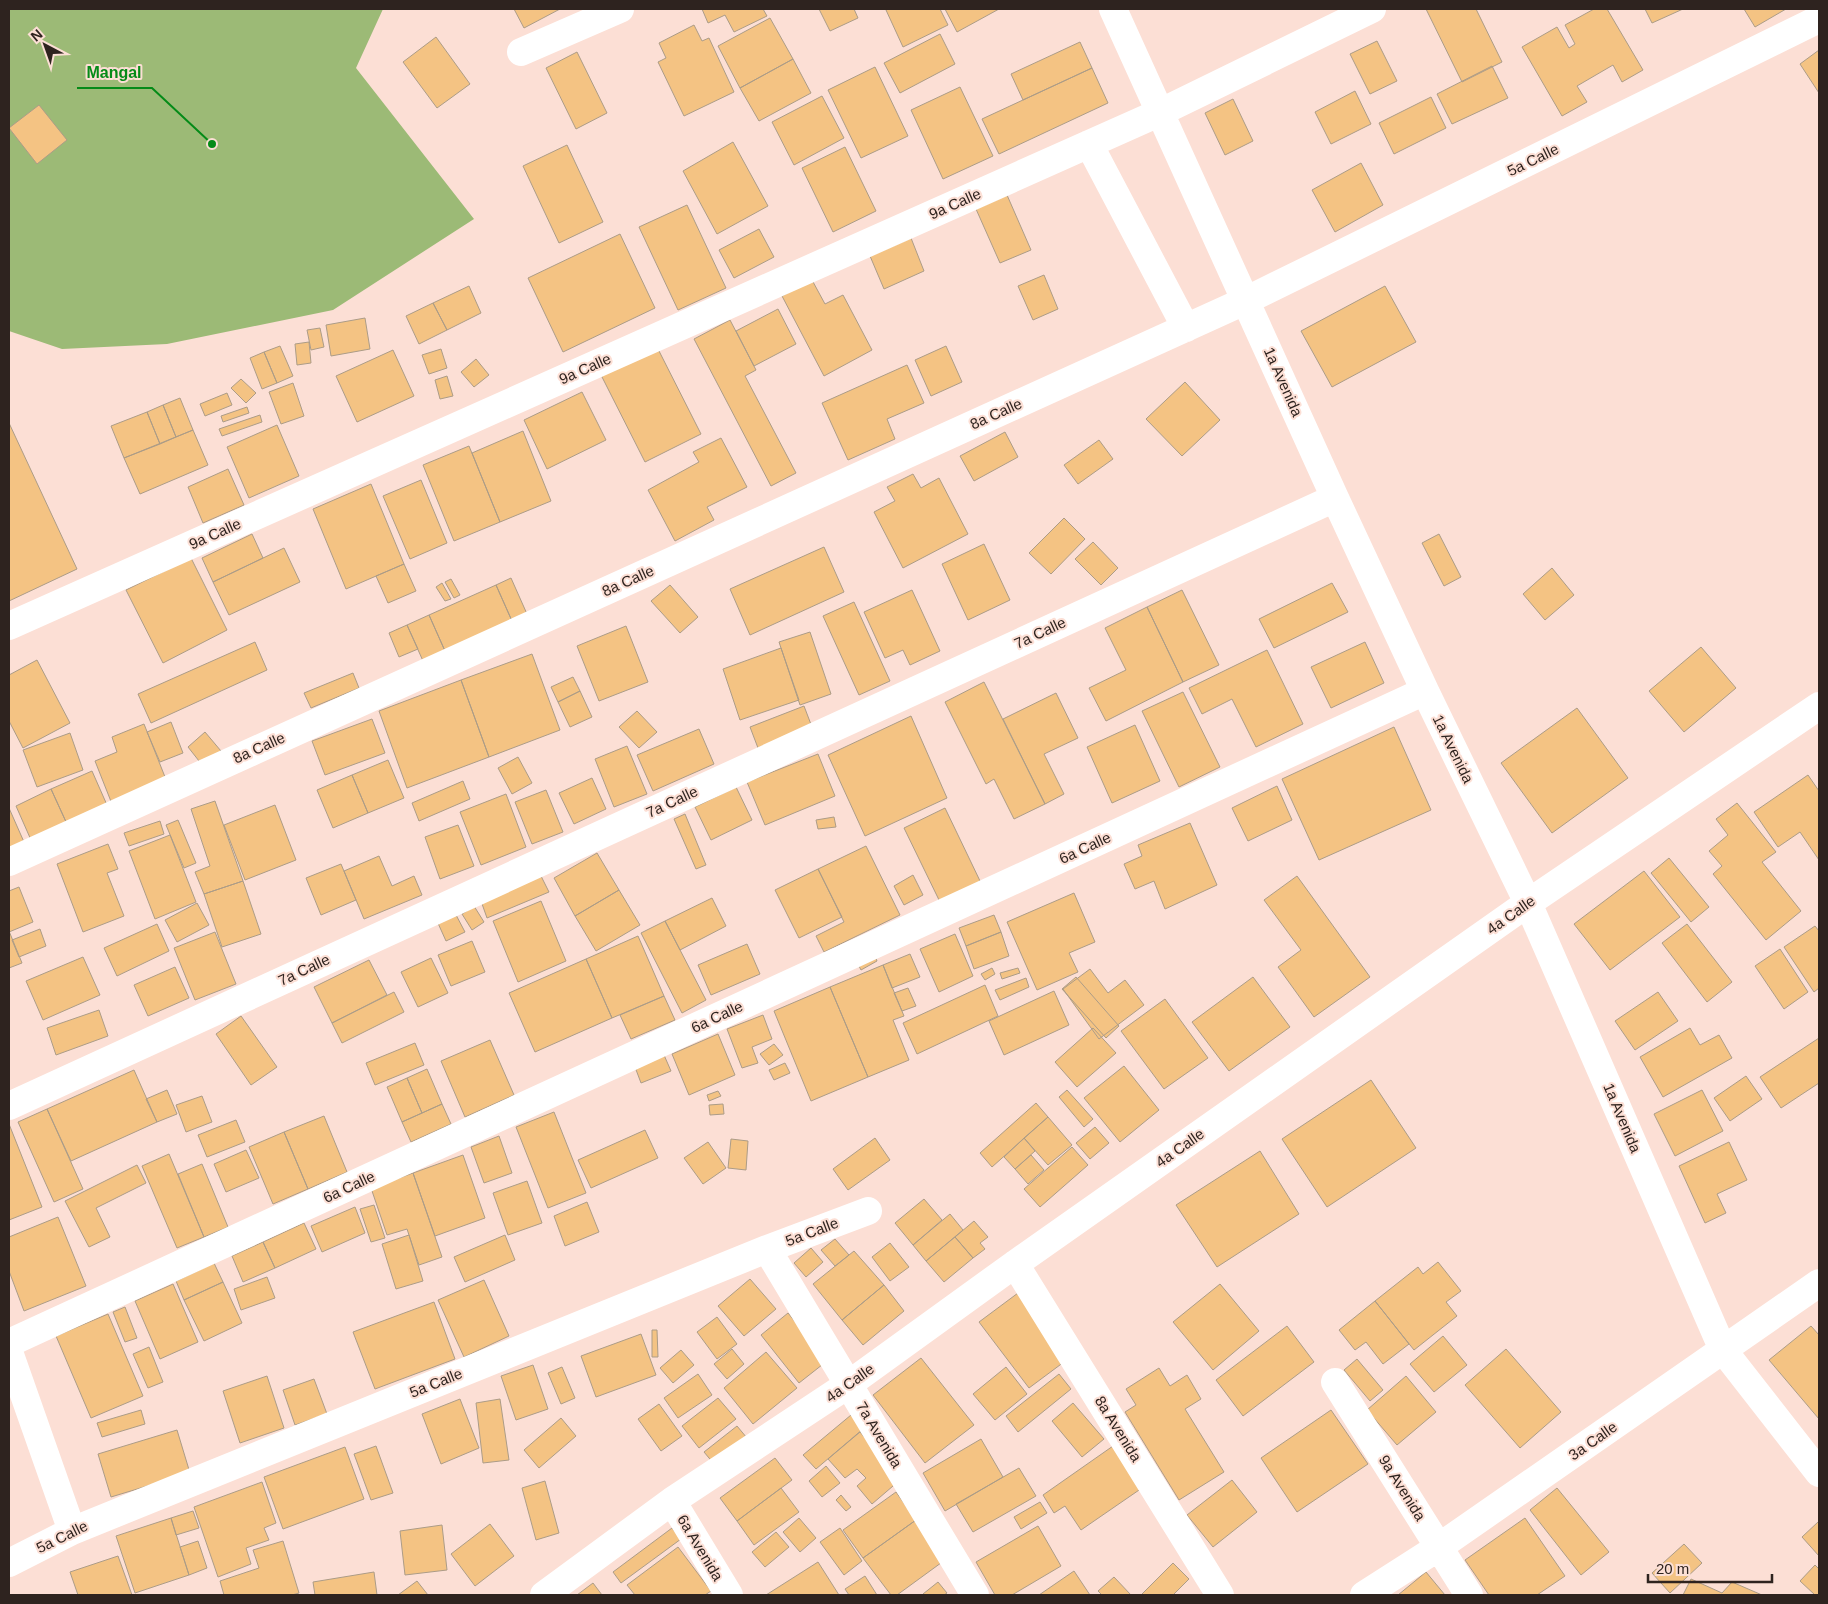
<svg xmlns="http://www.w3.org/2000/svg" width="1828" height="1604" viewBox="0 0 1828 1604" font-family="Helvetica,sans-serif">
<rect width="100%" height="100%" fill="#fcdfd5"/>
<path fill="#9cba76" d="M9,9H383L356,68L474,219L333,310L167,344L62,349L9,331Z"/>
<path fill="#f4c383" stroke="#ac9c87" d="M514,9H560L524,28Z
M702,9H763L767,16L734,32L725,15L708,23Z
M819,9H854L858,18L830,31Z
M889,9H940L948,25L903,47L886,10Z
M945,9H999L957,32Z
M1426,9H1476L1502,62L1462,82Z
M1594,9H1607L1643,70L1622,82L1613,65L1577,86L1587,102L1562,116L1522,47L1557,27L1569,48L1575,44L1565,25Z
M1645,9H1683L1652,23Z
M1744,9H1786L1755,27Z
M770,18L793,59L740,88L718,46Z
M694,25L702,41L709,38L734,92L684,116L658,62L666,58L659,43Z
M940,34L955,64L900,93L884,63Z
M436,37L470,84L437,108L403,62Z
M1377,41L1397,81L1370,94L1350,54Z
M1080,42L1092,68L1023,100L1011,74Z
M1819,50V93L1800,64Z
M577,52L607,113L576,129L546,68Z
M793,59L811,93L759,121L740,88Z
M1492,66L1508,98L1452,124L1437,94Z
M875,67L908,136L861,158L828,90Z
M1092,68L1108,103L999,154L982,119Z
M960,87L993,156L943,179L911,110Z
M1355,91L1371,124L1331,144L1315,112Z
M822,96L844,138L794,165L772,122Z
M1431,97L1446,128L1394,154L1379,123Z
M1233,99L1253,141L1225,155L1205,113Z
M39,105L67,140L37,164L9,128Z
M733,142L768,206L717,234L683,171Z
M567,145L603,222L559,243L523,166Z
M845,147L876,211L833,232L802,168Z
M1361,163L1383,205L1335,232L1312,190Z
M1007,195L1031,250L1000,263L976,209Z
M687,205L726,288L678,310L639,227Z
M759,229L774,257L734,278L719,250Z
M620,234L655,308L563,352L528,278Z
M911,238L924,271L884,289L870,256Z
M1044,275L1058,309L1033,320L1018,286Z
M812,280L825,304L843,295L872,350L824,376L782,296Z
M469,286L481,313L447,330L433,303Z
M1385,286L1416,342L1332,387L1301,331Z
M433,303L447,330L419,344L406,316Z
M778,309L796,344L754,366L736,331Z
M365,318L370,349L331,356L326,325Z
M730,320L756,370L745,376L796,473L771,486L694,339Z
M320,328L324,347L311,350L307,330Z
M309,342L311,363L297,365L295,344Z
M280,346L293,376L277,383L264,352Z
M946,346L962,382L931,396L915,360Z
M657,347L701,434L645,462L601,375Z
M441,349L447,368L429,374L422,355Z
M393,350L414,396L357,422L336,376Z
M264,352L277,383L262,389L250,358Z
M476,359L489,375L474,387L461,372Z
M907,365L924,403L887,419L895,439L848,460L822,403Z
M447,376L453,396L440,399L435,380Z
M241,379L256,393L246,403L231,388Z
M1185,382L1220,420L1182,456L1146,419Z
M293,383L304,416L281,424L269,392Z
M582,392L606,440L547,469L524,420Z
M227,393L232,405L205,416L200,404Z
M180,398L193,430L176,437L163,405Z
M163,405L176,437L160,444L147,412Z
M247,407L249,413L223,422L221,416Z
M147,412L160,444L124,458L111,426Z
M260,415L262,422L222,436L219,429Z
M9,423L77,569L9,601Z
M277,425L299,476L249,498L227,447Z
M193,430L208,465L140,494L124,458Z
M523,431L551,501L500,522L472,453Z
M1005,432L1018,457L974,481L960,456Z
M721,438L747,487L707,507L714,520L675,541L648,490L699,462L693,452Z
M1099,440L1113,459L1078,484L1064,465Z
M469,446L500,522L454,541L423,465Z
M228,469L244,505L203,523L188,487Z
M913,474L921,488L939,478L968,534L903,568L874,512L895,501L887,487Z
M421,480L447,543L410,559L383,496Z
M371,484L404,564L346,589L313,509Z
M1064,518L1085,539L1051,574L1029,553Z
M252,534L263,558L213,582L202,558Z
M1439,534L1461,577L1444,586L1422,543Z
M1093,542L1118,568L1101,585L1075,559Z
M984,544L1010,600L968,620L942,564Z
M824,547L844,592L750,635L730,589Z
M284,548L300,582L229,615L213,582Z
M191,558L227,630L163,663L126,590Z
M404,564L416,591L388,603L376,576Z
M1552,568L1574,595L1545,620L1523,594Z
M511,578L527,614L512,621L496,585Z
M451,579L460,595L454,598L445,582Z
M442,583L451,599L445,601L436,587Z
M1332,583L1348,612L1274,648L1259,619Z
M496,585L512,621L445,651L429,615Z
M670,585L698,617L680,633L651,601Z
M912,590L940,651L910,665L903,650L885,658L864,612Z
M1182,590L1219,665L1183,682L1147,607Z
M854,602L890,681L859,695L823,616Z
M1147,607L1183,682L1106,721L1089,688L1126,670L1105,628Z
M429,615L445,651L423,661L407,625Z
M407,625L418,649L399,657L389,633Z
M626,626L648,682L599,701L577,646Z
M810,632L831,694L800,705L779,642Z
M255,642L267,670L151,723L138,694Z
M1365,642L1384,683L1331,708L1311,667Z
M1701,647L1736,688L1684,732L1649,691Z
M781,648L799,700L740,720L723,669Z
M1267,650L1303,724L1256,747L1232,699L1202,714L1189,688Z
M532,654L560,730L489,757L461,680Z
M37,660L70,723L23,748L9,721V675Z
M353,673L359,688L311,708L304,693Z
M573,677L580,691L558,702L551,687Z
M461,680L489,757L407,788L379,711Z
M984,682L1045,804L1014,819L994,779L986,784L945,702Z
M580,691L592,717L570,727L558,702Z
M1183,692L1220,767L1179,787L1142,711Z
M1056,693L1078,738L1044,754L1064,794L1045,804L1003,719Z
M804,706L812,727L758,748L750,727Z
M1577,708L1628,778L1552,833L1501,763Z
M637,711L657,732L639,748L619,727Z
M911,716L947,798L865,836L828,755Z
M372,719L385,753L325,775L312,741Z
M171,722L183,753L160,762L147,732Z
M144,724L167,782L112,804L95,761L117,752L112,737Z
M1135,725L1160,781L1112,803L1087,747Z
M1394,727L1431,810L1319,860L1282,779Z
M699,729L714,764L653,791L637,755Z
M205,732L221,751L203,766L188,747Z
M70,733L83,770L37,787L23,750Z
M627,746L647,794L614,807L595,759Z
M818,754L835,796L765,825L747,782Z
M518,757L532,783L512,794L498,768Z
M388,760L404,798L368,813L352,775Z
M92,771L107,805L67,824L51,789Z
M352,775L368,813L333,828L317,790Z
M1808,775L1819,791V860L1800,832L1778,847L1754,812Z
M592,778L606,809L574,824L559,793Z
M463,781L470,799L419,821L412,803Z
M1277,786L1292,820L1248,841L1232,808Z
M736,787L752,820L711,840L695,807Z
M51,789L67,824L31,840L16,806Z
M546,790L563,832L532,844L515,802Z
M506,794L526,847L481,865L460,812Z
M215,801L243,881L204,894L195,872L210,866L191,809Z
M1737,803L1776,852L1762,862L1801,911L1766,940L1713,874L1722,866L1709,851L1728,835L1716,819Z
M275,805L296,860L245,880L224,825Z
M9,808L24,842L9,849Z
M945,808L981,883L940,902L904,828Z
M685,814L706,865L696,869L674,819Z
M834,817L836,827L818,829L816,820Z
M178,820L196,863L184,868L166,825Z
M160,821L164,834L129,846L124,833Z
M1190,823L1217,885L1165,909L1154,881L1135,889L1124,864L1142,856L1138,845Z
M458,825L474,866L440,879L425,837Z
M170,835L196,902L155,919L129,851Z
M108,844L118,869L107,873L124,916L83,932L57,864Z
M866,846L900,915L824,952L816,936L844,922L818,869Z
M597,853L619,890L575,916L554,878Z
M379,856L392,886L414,876L422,895L364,919L344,871Z
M1669,858L1709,907L1691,922L1651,873Z
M341,864L356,900L321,915L306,878Z
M818,869L842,917L799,938L775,890Z
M1644,871L1680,917L1610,970L1574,924Z
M913,875L923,895L904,905L894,886Z
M541,876L549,892L487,918L481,901Z
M1297,876L1370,977L1314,1017L1278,967L1301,950L1264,900Z
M243,881L261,934L222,947L204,894Z
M19,887L33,922L9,932V891Z
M619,890L640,925L596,951L575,916Z
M1074,893L1095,942L1069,953L1078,972L1037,990L1007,922Z
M712,898L726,926L680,950L665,921Z
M541,901L566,961L518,982L493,921Z
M197,903L209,925L177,942L165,920Z
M474,906L484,922L472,930L462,914Z
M455,913L465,932L446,941L437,921Z
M994,915L1001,932L966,946L959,928Z
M665,921L706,1000L682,1013L641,933Z
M157,924L169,951L117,976L104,948Z
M1687,924L1732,982L1707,1002L1662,943Z
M1815,926L1819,931V988L1814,992L1784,947Z
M40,929L46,946L19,957L12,940Z
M9,931L22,963L9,968Z
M215,932L236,984L195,1000L174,948Z
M1001,932L1009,956L974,969L966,946Z
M955,934L973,976L939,992L920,949Z
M638,936L664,996L612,1018L586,959Z
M472,941L485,972L451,986L438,955Z
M747,944L760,974L711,995L698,965Z
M1780,949L1808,992L1784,1009L1755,966Z
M910,954L920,977L892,988L883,965Z
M875,956L877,961L861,970L858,964Z
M83,957L100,995L43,1020L26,981Z
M431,958L448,993L418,1007L401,972Z
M586,959L612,1018L535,1052L509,993Z
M369,960L387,995L332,1023L314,987Z
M883,965L904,1016L893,1020L909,1060L868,1077L830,987Z
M175,967L189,998L148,1016L134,985Z
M992,968L995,974L985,980L981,974Z
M1018,968L1020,973L1002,979L1000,973Z
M1090,969L1108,993L1125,980L1144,1005L1099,1039L1063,989Z
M1076,977L1119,1026L1106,1038L1062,989Z
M1253,977L1290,1027L1229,1071L1192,1022Z
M1026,978L1029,987L1000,1000L995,990Z
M985,985L998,1016L917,1054L903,1023Z
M830,987L868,1077L811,1101L774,1011Z
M908,988L916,1006L902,1011L894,993Z
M1054,991L1069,1025L1004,1055L989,1021Z
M394,992L404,1012L342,1043L332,1023Z
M1658,992L1678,1021L1635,1050L1615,1021Z
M664,996L675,1020L631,1039L620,1015Z
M1165,999L1208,1058L1164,1089L1121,1031Z
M99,1010L108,1036L56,1055L47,1028Z
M763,1015L772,1039L752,1047L758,1063L742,1068L727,1029Z
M241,1016L277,1067L251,1085L216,1034Z
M1093,1028L1116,1053L1077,1087L1055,1062Z
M1690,1028L1700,1045L1719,1035L1732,1058L1663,1097L1640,1057Z
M718,1034L735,1075L689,1095L672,1054Z
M1819,1038V1083L1781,1108L1760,1077Z
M490,1040L514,1095L465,1117L441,1061Z
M415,1043L424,1065L375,1085L366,1063Z
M774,1044L783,1055L769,1065L760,1054Z
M664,1055L671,1071L641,1083L635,1067Z
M785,1063L790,1073L774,1080L769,1070Z
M1124,1066L1159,1110L1120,1142L1084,1098Z
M427,1069L442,1104L422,1113L407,1078Z
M134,1070L157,1122L71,1161L47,1109Z
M1746,1076L1762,1099L1730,1121L1714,1098Z
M407,1078L422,1113L402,1122L387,1087Z
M1371,1080L1416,1148L1327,1207L1282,1139Z
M167,1090L177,1114L157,1122L146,1099Z
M1067,1090L1093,1119L1084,1127L1059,1097Z
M1702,1090L1723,1131L1675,1156L1654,1114Z
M718,1091L721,1096L709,1101L707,1095Z
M202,1096L212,1122L186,1132L176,1105Z
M1036,1103L1048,1117L992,1167L980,1153Z
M442,1104L451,1124L411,1142L402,1122Z
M723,1104L724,1114L710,1115L709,1105Z
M47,1109L83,1189L54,1202L18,1122Z
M554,1112L586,1193L548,1208L516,1127Z
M324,1116L347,1172L308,1189L284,1132Z
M1048,1117L1072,1145L1048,1165L1024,1138Z
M236,1120L245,1142L207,1157L198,1135Z
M9,1124L42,1207L9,1220Z
M1095,1127L1109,1143L1090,1159L1076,1143Z
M645,1130L658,1158L591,1188L578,1160Z
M284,1132L308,1189L273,1204L249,1147Z
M499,1136L512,1173L484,1183L471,1147Z
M875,1138L890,1160L848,1190L833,1169Z
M1024,1138L1035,1151L1015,1169L1004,1157Z
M731,1139L748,1141L746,1170L728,1168Z
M708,1142L726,1168L703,1184L684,1158Z
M1729,1142L1747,1180L1717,1194L1726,1213L1705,1223L1679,1166Z
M1072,1147L1088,1165L1040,1207L1024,1189Z
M246,1150L259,1178L226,1192L214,1164Z
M1260,1151L1299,1214L1217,1267L1176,1205Z
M169,1154L204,1237L177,1248L142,1166Z
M463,1155L485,1218L435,1236L413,1173Z
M1031,1155L1044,1170L1028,1184L1015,1169Z
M202,1164L228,1227L204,1237L178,1174Z
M137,1165L146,1183L96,1208L110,1237L89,1247L65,1201Z
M413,1173L442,1257L419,1265L407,1229L387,1235L371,1188Z
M527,1181L542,1223L508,1235L493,1193Z
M924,1199L942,1220L913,1245L895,1223Z
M587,1202L599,1232L565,1246L554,1216Z
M374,1205L385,1238L371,1242L360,1209Z
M355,1207L365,1233L322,1252L311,1226Z
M950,1214L963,1230L926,1261L913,1245Z
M58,1217L86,1286L24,1311L9,1271V1237Z
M974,1221L988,1237L980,1243L985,1249L973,1258L955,1237Z
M304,1223L316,1249L275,1268L263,1242Z
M409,1235L423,1281L396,1289L382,1244Z
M505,1235L515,1260L465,1282L454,1257Z
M955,1237L973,1258L944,1282L926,1261Z
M835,1239L849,1255L835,1266L821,1250Z
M263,1242L275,1268L243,1282L232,1256Z
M890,1243L909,1267L890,1281L872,1257Z
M811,1248L823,1262L806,1277L794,1263Z
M854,1251L884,1285L842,1320L813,1284Z
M1438,1262L1461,1291L1446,1302L1457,1316L1414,1350L1375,1301L1418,1267L1423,1274Z
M214,1263L223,1282L184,1300L176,1281Z
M267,1277L275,1298L241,1310L234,1289Z
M750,1279L776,1309L744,1336L718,1306Z
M484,1280L509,1336L464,1357L438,1300Z
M223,1282L242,1323L204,1341L184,1300Z
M173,1284L198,1342L160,1359L135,1301Z
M1220,1284L1259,1331L1213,1370L1173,1322Z
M884,1285L904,1311L863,1345L842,1320Z
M1018,1293L1068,1359L1029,1388L979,1322Z
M1375,1301L1409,1344L1383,1364L1366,1342L1355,1350L1339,1330Z
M434,1302L455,1359L375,1389L353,1332Z
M125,1307L137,1338L125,1342L113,1312Z
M788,1313L827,1361L799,1383L761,1335Z
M108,1314L143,1396L91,1418L56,1336Z
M717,1317L737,1344L717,1359L697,1332Z
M1287,1326L1314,1362L1243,1416L1216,1380Z
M1811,1326L1819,1335V1419L1769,1360Z
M652,1330H657L658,1357H652Z
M641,1334L656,1375L596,1397L581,1356Z
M1443,1336L1467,1365L1434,1392L1410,1364Z
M149,1347L163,1382L148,1388L133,1354Z
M732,1349L744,1364L727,1379L714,1364Z
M1506,1349L1561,1412L1520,1448L1465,1385Z
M681,1350L694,1365L673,1383L660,1368Z
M766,1352L797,1388L753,1424L724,1388Z
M921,1358L974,1425L925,1463L873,1395Z
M1357,1359L1383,1390L1370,1401L1344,1370Z
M533,1365L548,1409L516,1420L501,1376Z
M562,1367L575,1398L561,1404L548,1373Z
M1006,1367L1027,1394L995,1420L973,1394Z
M1159,1368L1170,1386L1187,1375L1201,1399L1185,1409L1224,1472L1179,1500L1125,1412L1136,1405L1126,1389Z
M698,1374L712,1395L678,1418L664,1398Z
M1059,1374L1071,1389L1018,1432L1006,1416Z
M267,1376L284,1428L240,1443L223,1391Z
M1406,1376L1436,1412L1397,1445L1367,1410Z
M314,1379L327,1414L295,1425L283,1390Z
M718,1398L736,1419L699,1448L682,1426Z
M460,1399L479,1448L441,1464L422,1414Z
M500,1399L509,1460L483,1463L476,1403Z
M1073,1403L1104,1439L1082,1457L1052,1421Z
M659,1404L682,1436L661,1451L638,1419Z
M141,1410L145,1424L102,1437L97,1423Z
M1331,1410L1368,1464L1297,1512L1261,1458Z
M851,1415L863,1429L816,1469L803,1455Z
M561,1418L576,1436L539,1468L524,1450Z
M737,1426L747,1438L714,1464L704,1452Z
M177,1430L190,1473L111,1497L98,1454Z
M860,1432L900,1480L872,1504L857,1486L866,1478L857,1469L845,1478L828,1459Z
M981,1439L1003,1477L945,1511L923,1473Z
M376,1446L393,1493L371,1500L354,1454Z
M1113,1446L1142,1488L1081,1530L1065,1506L1054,1513L1043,1495Z
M345,1447L364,1499L283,1529L264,1477Z
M775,1458L792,1480L737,1521L720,1498Z
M826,1466L840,1483L822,1497L809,1481Z
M1019,1468L1036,1496L973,1532L956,1504Z
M1232,1480L1257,1512L1213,1547L1187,1515Z
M545,1481L559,1533L536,1540L522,1488Z
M262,1482L276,1523L264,1528L269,1540L246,1548L251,1564L218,1577L194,1507Z
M781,1488L799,1512L754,1545L737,1521Z
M1557,1488L1609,1552L1581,1575L1530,1510Z
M896,1492L916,1520L863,1558L843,1530Z
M841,1495L851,1507L846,1511L836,1500Z
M1040,1502L1047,1513L1021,1529L1014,1517Z
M193,1511L199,1528L176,1535L171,1518Z
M171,1518L189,1575L135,1593L116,1536Z
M799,1518L816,1538L800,1552L783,1532Z
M1525,1518L1565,1576L1537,1595H1489L1465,1560Z
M916,1520L945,1560L897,1595H891L863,1558Z
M1818,1522L1819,1523V1556L1802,1537Z
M490,1524L514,1556L475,1586L451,1554Z
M442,1525L447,1570L405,1575L400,1531Z
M1038,1526L1061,1566L1012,1595H995L976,1562Z
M672,1528L681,1539L621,1583L613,1572Z
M840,1528L862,1561L844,1575L820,1542Z
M776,1532L789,1547L765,1567L752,1552Z
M198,1541L207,1568L189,1575L180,1547Z
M283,1541L299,1593L292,1595H224L220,1581L259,1568L253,1550Z
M1684,1544L1702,1563L1670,1593L1652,1573Z
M678,1547L711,1591L705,1595H635L627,1585Z
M118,1556L132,1595H78L70,1572Z
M818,1562L839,1595H766Z
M1173,1563L1189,1579L1173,1595H1141Z
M1815,1565L1819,1569V1595H1815L1800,1581Z
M1074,1571L1090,1595H1039Z
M374,1572L377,1595H315L313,1582Z
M1426,1572L1445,1595H1398Z
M865,1576L877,1595H849L845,1589Z
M1114,1577L1131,1595H1102L1098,1591Z
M1691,1579L1722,1593L1732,1582L1762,1595H1683Z
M417,1581L428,1595H398Z
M938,1582L947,1593L944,1595H924L923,1594Z
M593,1583L602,1595H577Z"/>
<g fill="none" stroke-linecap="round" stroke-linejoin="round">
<path stroke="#fff" stroke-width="28" d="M1113,9L1335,498L1425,691L1528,903L1723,1350L1819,1473
M521,52L620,9
M1089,144L1186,328
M9,626L1161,112L1372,9
M9,862L1247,300L1819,19
M9,1106L1335,498
M767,1249L975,1595
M1015,1264L1220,1595
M9,1343L1425,691
M9,1352L72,1531
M1335,1382L1469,1595
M672,1501L729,1595
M9,1563L72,1531L767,1249L868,1211
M544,1595L672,1501L849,1384L1015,1264L1528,903L1819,706
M1364,1595L1439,1547L1819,1283"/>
</g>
<g text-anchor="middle" stroke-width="4" stroke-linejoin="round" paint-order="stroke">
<g font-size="15" fill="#2e231f" stroke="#fcdfd5">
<text transform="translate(1533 160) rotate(-26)" y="5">5a Calle</text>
<text transform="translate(955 204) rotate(-24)" y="5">9a Calle</text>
<text transform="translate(585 369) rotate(-24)" y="5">9a Calle</text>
<text transform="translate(1283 382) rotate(66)" y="5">1a Avenida</text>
<text transform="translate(996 414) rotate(-24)" y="5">8a Calle</text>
<text transform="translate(215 534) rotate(-24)" y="5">9a Calle</text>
<text transform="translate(628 581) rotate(-24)" y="5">8a Calle</text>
<text transform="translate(1040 633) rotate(-25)" y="5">7a Calle</text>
<text transform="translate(259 748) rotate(-24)" y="5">8a Calle</text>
<text transform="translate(1453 749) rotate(64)" y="5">1a Avenida</text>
<text transform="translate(672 802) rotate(-25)" y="5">7a Calle</text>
<text transform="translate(1085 848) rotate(-25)" y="5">6a Calle</text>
<text transform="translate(1511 915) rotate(-35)" y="5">4a Calle</text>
<text transform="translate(304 970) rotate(-25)" y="5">7a Calle</text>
<text transform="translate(717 1017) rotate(-25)" y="5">6a Calle</text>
<text transform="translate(1622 1118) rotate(67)" y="5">1a Avenida</text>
<text transform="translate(1180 1148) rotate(-35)" y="5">4a Calle</text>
<text transform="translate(349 1187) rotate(-25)" y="5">6a Calle</text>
<text transform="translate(812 1232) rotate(-21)" y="5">5a Calle</text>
<text transform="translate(436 1383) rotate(-22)" y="5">5a Calle</text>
<text transform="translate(850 1383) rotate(-35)" y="5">4a Calle</text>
<text transform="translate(1118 1429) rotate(58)" y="5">8a Avenida</text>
<text transform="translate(879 1435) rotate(59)" y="5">7a Avenida</text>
<text transform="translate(1593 1441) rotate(-35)" y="5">3a Calle</text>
<text transform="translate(1402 1488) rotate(58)" y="5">9a Avenida</text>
<text transform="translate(62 1537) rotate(-26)" y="5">5a Calle</text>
<text transform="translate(700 1548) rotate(59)" y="5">6a Avenida</text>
</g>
</g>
<path fill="none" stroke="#058b18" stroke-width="2" d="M212 144L152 88H77"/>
<circle fill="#058b18" stroke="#fcdfd5" stroke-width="2" cx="212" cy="144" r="5"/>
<g font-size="16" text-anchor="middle" font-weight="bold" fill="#058b18" stroke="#fcdfd5" stroke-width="4" stroke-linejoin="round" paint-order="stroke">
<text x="114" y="78">Mangal</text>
</g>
<rect width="1828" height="1604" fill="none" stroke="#2e231f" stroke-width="20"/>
<g transform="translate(45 45) rotate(319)" stroke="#fcdfd5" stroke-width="4" paint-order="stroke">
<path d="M0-4L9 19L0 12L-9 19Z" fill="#2e231f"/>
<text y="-8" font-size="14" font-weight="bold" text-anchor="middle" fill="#2e231f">N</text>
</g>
<path d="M1648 1574v8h124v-8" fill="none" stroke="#2e231f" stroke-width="2.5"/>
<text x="1656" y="1574" font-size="15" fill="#2e231f" stroke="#fcdfd5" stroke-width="4" paint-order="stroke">20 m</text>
</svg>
